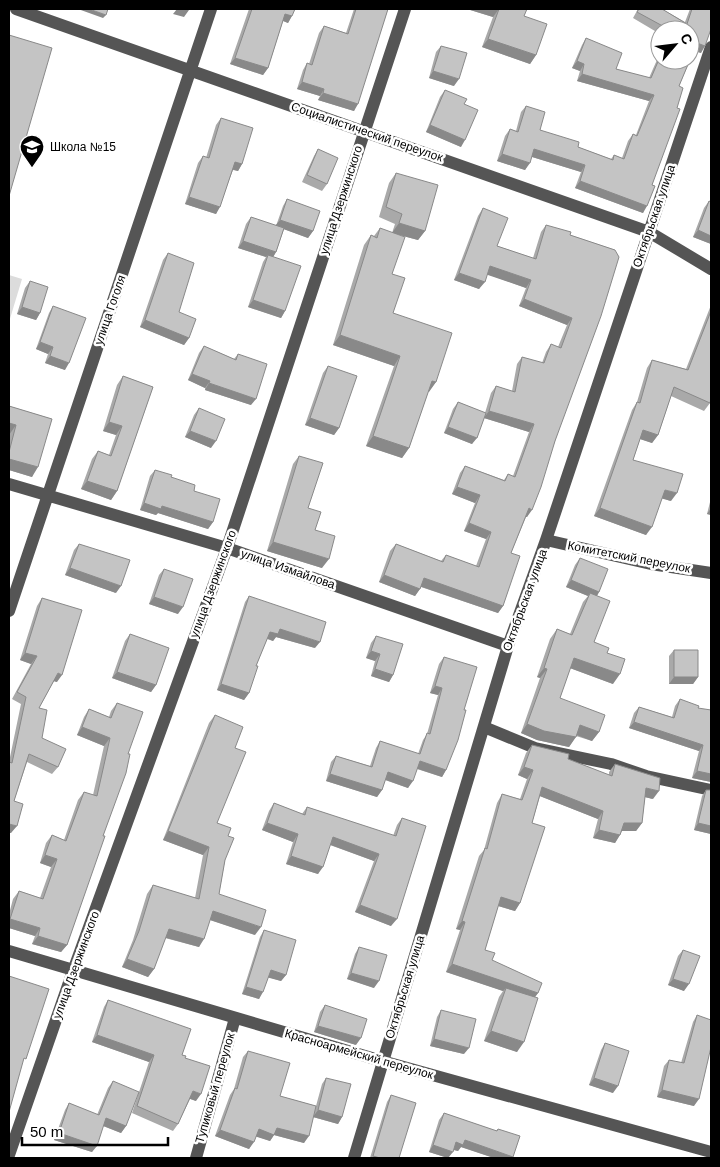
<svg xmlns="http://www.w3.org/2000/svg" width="720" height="1167" viewBox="0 0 720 1167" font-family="Arial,sans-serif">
<rect width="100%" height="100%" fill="#fff"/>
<path fill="#dcdcdc" d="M9,275L22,279L9,322Z"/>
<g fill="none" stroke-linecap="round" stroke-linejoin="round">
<path stroke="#555" stroke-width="12" d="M16,9L649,232L711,269
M9,484L227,548L508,646
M546,540L651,564L711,573
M9,611L211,9
M484,727L535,748L611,764L646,776L711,790
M9,951L382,1061L711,1152
M9,1155L73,971L227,548L405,9
M196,1158L235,1018
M354,1158L508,646L546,540L711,47"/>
</g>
<path fill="#a9a9a9" d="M249,9H295L288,23L283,21L268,68L263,75L230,64Z
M354,9H388L354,111L318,100L320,96L297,89L303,70L307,63L309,64L319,33L324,26L346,33Z
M467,9H527L524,16L536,55L530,64L482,47L493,17Z
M638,9H662L685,22L690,9H711L701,53L694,51L679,86L652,185L643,213L575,188L581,172L532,157L525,170L497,161L505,136L510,129L516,131L521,112L526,106L540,130L578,147L611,159L614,155L622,158L628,141L633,134L636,135L649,101L577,81L580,71L572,68L582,45L586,38L616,69L649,78L660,53V60L690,30H660V34L633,18Z
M441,46L454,86L429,78L436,52Z
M445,90L464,104L461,147L426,132L440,97Z
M221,118L242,164L238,171L233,170L216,214L185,204L198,163L203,156L206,158L216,125Z
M318,149L327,184L322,191L302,182L314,156Z
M396,173L425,231L418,240L392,233L395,224L379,217L389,183Z
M287,199L313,231L308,238L284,229L276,252L273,257L285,311L281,318L248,307L263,262L266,257L238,248L246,224L251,217L276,226L283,206Z
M709,201L711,202V244L693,237L704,208Z
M483,208L497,246L533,258L541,232L546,225L570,235L615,250L555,441L527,517H526L511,553L503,606L498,613L421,587L415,596L379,582L390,551L396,544L441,561L446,555L476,566L486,539L464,531L475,503L452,494L460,473L465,466L504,480L508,474L513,476L529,432L484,418L472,444L444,433L453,409L458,402L485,413L491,393L496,386L512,391L517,364L522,357L542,363L546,352L551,344L558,347L567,325L519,306L526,288L487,274L479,289L454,280L478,216Z
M380,228L392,274L393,313L436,382L428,392L409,448L402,458L366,446L394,366L333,345L364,245L371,235L374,236Z
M168,253L179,312L189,338L184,345L140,327L163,260Z
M30,281L40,313L36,320L17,314L25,288Z
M711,305V399L710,403L704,411L671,396L658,435L652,443L640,439L633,460L671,501L662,498L646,535L594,516L632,410L637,402L647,368L652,360L686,369Z
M53,306L65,370L45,363L48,354L36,349L49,313Z
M204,346L234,359L238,354L251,405L205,390V388L188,380L199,353Z
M328,366L339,428L334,435L305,425L323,373Z
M123,376L153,387L117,491L111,500L81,489L92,459L98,451L109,455L116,435L103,431L117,385Z
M9,406L52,419L32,477L9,470Z
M199,408L211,448L185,437L194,415Z
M299,456L308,508L315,530L322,568L267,551L293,464Z
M155,470L171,477L194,491L213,522L208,529L158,513L156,515L140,510L150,476Z
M711,498V515L707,514Z
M79,544L116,593L65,575L74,550Z
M580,558L599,592L597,596L594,642L607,653L613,684L570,668L560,698L599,732L592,741L576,736L569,747L537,740L521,733L540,678L537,677L550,639L557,629L570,634L583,602L588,596L566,587L575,565Z
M164,569L178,614L149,604L159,575Z
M249,596L315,648L276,637L273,641L267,639L256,666L249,693L244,700L217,690L245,602Z
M42,598L57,682L54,681L39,708L42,738L58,767L52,774L27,762L14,801L11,833L9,762L21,704L12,699L31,664L20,660L37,606Z
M130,634L156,685L151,692L112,678L125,641Z
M376,636L393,675L389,682L371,676L375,661L366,658L371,643Z
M674,650L698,677L693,684H669V656Z
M444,657L464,710L446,770L442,777L417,769L408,788L385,780L382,790L377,797L326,781L331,762L336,756L370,766L376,748L380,741L418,754L423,740L427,734L438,695L430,693L439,664Z
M680,699L698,708L711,782L692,778L699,751L629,728L634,713L639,707L672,717L675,706Z
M117,703L128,754L103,836L67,945L61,952L32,944L35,936L9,928V914L13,899L19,891L40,898L51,867L40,863L46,843L52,835L64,840L78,800L84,792L93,795L104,746L77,735L84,717L89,709L109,717L111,711Z
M215,715L235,748L217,823L228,836L225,860L219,894L255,935L210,920L199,947L165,938L154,969L148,977L122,967L133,940L147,894L153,885L195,898L203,855L163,840L209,723Z
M532,745L609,775V772L615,764L653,799L645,797L642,823L636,831H622L615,843L593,838L598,819L540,796L532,823L520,903L515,911L498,906L485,950L492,960L538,993L535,997L517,1052L484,1041L499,997L503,991L446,972L460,930L456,929L479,856L484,850L497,803L502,794L520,799L527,779L518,775L526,753Z
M706,790L711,834L694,830L702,796Z
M274,803L302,814L307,807L393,836L397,825L402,818L391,926L355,912L374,861L330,845L318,874L286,864L293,842L262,830L269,811Z
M264,930L286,975L281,981L268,977L259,999L242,994L260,937Z
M359,947L374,988L347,979L355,954Z
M683,950L684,991L668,985L678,956Z
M108,1000L182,1055L185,1058L196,1101L190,1099L178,1124L173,1131L132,1113L149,1062L92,1042L104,1007Z
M325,1005L356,1045L314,1032L320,1012Z
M441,1010L464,1054L430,1046L437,1017Z
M697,1015L694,1106L657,1097L664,1066L669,1060L681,1063L693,1022Z
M605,1043L613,1093L589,1085L601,1050Z
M248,1051L280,1096L316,1106L322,1084L326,1078L342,1117L338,1124L313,1117L304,1143L274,1135L270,1141L256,1136L249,1149L215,1136L230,1095L234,1089L243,1057Z
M113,1081L126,1126L121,1133L103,1126L92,1152L54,1140L65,1110L69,1103L97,1115L108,1088Z
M391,1095L399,1158H370L387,1102Z
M444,1113L496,1131L498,1129L512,1158H494L461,1147L458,1151L453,1150L448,1158L429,1152L439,1120Z"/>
<path fill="#898989" d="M78,9H89L106,15L103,18Z
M177,9H184L189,10L184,17L173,14Z
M467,9H499L493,17Z
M285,14L292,16L288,23L281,20Z
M488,39L536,55L530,64L482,47Z
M697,43L705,46L701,53L693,50Z
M235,58L268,68L263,75L230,64Z
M577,61L584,64L580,71L572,68Z
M433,71L459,79L454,86L429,78Z
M582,74L654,95L649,101L577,81Z
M302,82L324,89L320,96L297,89Z
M323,93L358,104L354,111L318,100Z
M430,125L465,140L461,147L426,132Z
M534,149L585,165L581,172L529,156Z
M502,154L530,163L525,170L497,161Z
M235,162L242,164L238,171L231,169Z
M580,181L647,206L643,213L575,188Z
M189,197L220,207L216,214L185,204Z
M280,220L313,231L308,238L275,226Z
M399,223L425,231L418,240L392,233Z
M698,230L711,236V244L693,237Z
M243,241L276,252L272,259L268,255L266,257L238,248Z
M490,266L531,280L526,288L485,274Z
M459,273L485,282L479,289L454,280Z
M524,299L572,318L567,325L519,306Z
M253,300L285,311L281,318L248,307Z
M22,307L40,313L36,320L17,314Z
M145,320L189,338L184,345L140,327Z
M340,335L400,356L394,366L333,345Z
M40,342L53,347L48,354L36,349Z
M50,356L69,363L65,370L45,363Z
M192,374L210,381L205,388L188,380Z
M432,381L436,382L429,392L425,391Z
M209,383L256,399L251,405L205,390Z
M489,411L534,424L529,432L484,418Z
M310,418L339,428L334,435L305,425Z
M109,422L122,426L116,435L103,431Z
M9,423L16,425L9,435Z
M448,427L477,438L472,444L444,433Z
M643,430L658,435L652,443L637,438Z
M190,431L216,441L211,448L185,437Z
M373,436L409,448L402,458L366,446Z
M9,459L38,467L32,477L9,470Z
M87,481L117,491L111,500L81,489Z
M457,487L480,495L475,503L452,494Z
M665,490L677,493L671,501L660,498Z
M144,503L162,506L213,522L208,529L158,513L156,515L140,510Z
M529,508L532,510L527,517L524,516Z
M600,508L652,527L646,535L594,516Z
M711,508V515L707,514Z
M469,523L491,532L486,539L464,531Z
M273,542L329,559L322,568L267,551Z
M70,568L121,586L116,593L65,575Z
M384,575L420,589L415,596L379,582Z
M424,578L503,606L498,613L419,586Z
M571,580L599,592L595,599L590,593L588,596L566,587Z
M154,597L183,607L178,614L149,604Z
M280,629L320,642L315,648L276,637L273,641L266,638L270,632Z
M371,651L380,654L375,661L366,658Z
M25,653L37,656L31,664L20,660Z
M574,658L620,674L613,684L567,667Z
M544,668L547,669L540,678L537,677Z
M375,669L393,675L389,682L371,676Z
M117,672L156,685L151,692L112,678Z
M58,673L62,675L57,682L53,681Z
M674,677H698L693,684H669Z
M221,684L249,693L244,700L217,690Z
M435,686L442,688L438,695L430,693Z
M634,722L703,745L699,751L629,728Z
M527,724L576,737L569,747L537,740L521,733Z
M580,725L599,732L592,741L574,734Z
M82,727L110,738L104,746L77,735Z
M420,761L446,770L442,777L415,768Z
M524,767L533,770L527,779L518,775Z
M697,771L711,774V782L692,778Z
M388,772L413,781L408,788L383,779Z
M330,774L382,790L377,797L326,781Z
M542,787L603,811L598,819L537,795Z
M646,788L659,791L653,799L640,796Z
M267,823L298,834L293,842L262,830Z
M624,823H642L636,831H618Z
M698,823L711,826V834L694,830Z
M9,824L17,826L11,833H9Z
M599,830L620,835L615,843L593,838Z
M168,831L209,847L203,855L163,840Z
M333,837L379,854L374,861L328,844Z
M45,855L57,859L51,867L40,863Z
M291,856L323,867L318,874L286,864Z
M501,897L520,903L515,911L495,905Z
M360,905L397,919L391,926L355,912Z
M213,911L261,927L255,935L207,919Z
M10,919L40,928L35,936L9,928V921Z
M462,921L465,922L460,930L456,929Z
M169,929L204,939L199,947L163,937Z
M38,936L67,945L61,952L32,944Z
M127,959L154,969L148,977L122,967Z
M452,964L538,993L532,1001L506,988L503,991L446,972Z
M271,970L286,975L281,981L266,977Z
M351,973L379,981L374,988L347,979Z
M673,979L689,984L684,991L668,985Z
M246,987L263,992L259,999L242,994Z
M318,1026L361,1038L356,1045L314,1032Z
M491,1031L524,1042L517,1052L484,1041Z
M97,1035L154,1055L149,1062L92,1042Z
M434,1039L469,1048L464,1054L430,1046Z
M594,1078L618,1086L613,1093L589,1085Z
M662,1090L699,1099L694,1106L657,1097Z
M193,1091L201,1094L196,1101L188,1098Z
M318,1110L342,1117L338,1124L313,1117Z
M106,1118L126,1126L121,1133L101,1125Z
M277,1128L309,1136L304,1143L274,1135L270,1141L254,1136L259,1129Z
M220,1130L254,1142L249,1149L215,1136Z
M59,1133L97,1146L92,1152L54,1140Z
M465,1140L513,1157L512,1158H494L461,1147L458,1151L451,1149L456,1142Z
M433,1145L453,1152L448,1158L429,1152Z"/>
<path fill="#c4c4c4" stroke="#898989" d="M89,9H108L106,15Z
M252,9H295L292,16L285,14L268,68L235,58Z
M356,9H388L358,104L323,93L324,89L302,82L307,63L312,65L324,26L348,34Z
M499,9H527L524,16L547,24L536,55L488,39Z
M639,9H662L687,24L692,9H711V29L705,46L697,43L679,86L683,88L677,108L680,109L652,185L655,186L647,206L580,181L585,165L534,149L530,163L502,154L510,129L518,132L526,106L545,112L540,130L579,142L578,147L613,160L614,155L624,159L633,134L637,136L654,95L582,74L584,64L577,61L586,38L622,53L616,69L651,78L660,57V60H690V30H670L637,12Z
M9,35L52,48L9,196Z
M441,46L467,53L459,79L433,71Z
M445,90L467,99L464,104L478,110L465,140L430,125Z
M221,118L253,128L242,164L235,162L220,207L189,197L203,156L209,158Z
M318,149L338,158L327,184L307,175Z
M396,173L438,185L425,231L399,223L402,214L386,207Z
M287,199L320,211L313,231L280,220Z
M709,201L711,202V236L698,230Z
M483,208L508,218L497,246L536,259L546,225L571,232L570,235L615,250L619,257L601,316L555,441L541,487L532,510L529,508L511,553L520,556L503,606L424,578L420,589L384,575L396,544L443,562L446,555L479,567L491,532L469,523L480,495L457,487L465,466L505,481L508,474L515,477L534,424L489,411L496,386L515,392L522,357L544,363L551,344L561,348L572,318L524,299L531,280L490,266L485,282L459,273Z
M251,217L284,228L276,252L243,241Z
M380,228L405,237L392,274L405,278L393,313L452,333L436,382L432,381L409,448L373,436L400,356L340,335L371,235L377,238Z
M168,253L194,263L179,312L196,319L189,338L145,320Z
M268,255L301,266L285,311L253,300Z
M30,281L48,287L40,313L22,307Z
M53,306L86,318L69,363L50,356L53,347L40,342Z
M711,311V399L710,403L674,387L658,435L643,430L633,460L683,474L677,493L665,490L652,527L600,508L637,402L640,403L652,360L688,370Z
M204,346L236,360L238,354L267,364L256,399L209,383L210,381L192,374Z
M328,366L357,376L339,428L310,418Z
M123,376L153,387L117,491L87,481L98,451L111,456L122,426L109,422Z
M458,402L486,413L477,438L448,427Z
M9,406L52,419L38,467L9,459V452L16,425L9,423Z
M199,408L225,419L216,441L190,431Z
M299,456L323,463L308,508L321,512L315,530L335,536L329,559L273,542Z
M155,470L172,475L171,477L195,485L194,491L220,499L213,522L162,506L161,509L144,503Z
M79,544L130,560L121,586L70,568Z
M580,558L608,569L599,592L571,580Z
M164,569L193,579L183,607L154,597Z
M590,593L610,601L594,642L609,648L607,653L625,659L620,674L574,658L560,698L605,715L599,732L580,725L576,737L544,731L527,724L547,669L544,668L557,629L572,635Z
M249,596L326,622L320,642L280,629L278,634L270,632L256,666H258L249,693L221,684Z
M42,598L82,610L62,675L58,673L39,708L47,710L42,738L66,749L58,767L29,754L14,801L23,804L17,826L9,824V762L12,763L26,697L17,692L37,656L25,653Z
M130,634L169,648L156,685L117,672Z
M376,636L403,644L393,675L375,669L380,654L371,651Z
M674,650H698V677H674Z
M444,657L477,667L464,710H466L458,740L446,770L420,761L413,781L388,772L382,790L330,774L336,756L372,767L380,741L420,754L427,733L430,734L442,688L435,686Z
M680,699L699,706L698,708L711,710V774L697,771L703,745L634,722L639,707L674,718Z
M117,703L143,712L128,754H130L126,773L103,836H105L67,945L38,936L40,928L10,919L19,891L43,899L57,859L45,855L52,835L66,841L84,792L97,796L110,738L82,727L89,709L111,718Z
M215,715L243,727L235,748L246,752L217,823L231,828L228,836L234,838L225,860L219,894L266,910L261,927L213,911L204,939L169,929L154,969L127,959L139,931L153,885L199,899L209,847L168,831Z
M532,745L569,754L568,759L612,776L615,764L660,778L659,791L646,788L642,823H624L620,835L599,830L603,811L542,787L532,823L545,827L520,903L501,897L485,950L495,953L492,960L542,983L538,993L452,964L465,922L462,921L485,848L487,849L502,794L522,800L533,770L524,767Z
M706,790H711V826L698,823Z
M274,803L305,815L307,807L396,836L402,818L426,826L397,919L360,905L379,854L333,837L323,867L291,856L298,834L267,823Z
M264,930L296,940L286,975L271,970L263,992L246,987Z
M359,947L387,955L379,981L351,973Z
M683,950L700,956L689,984L673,979Z
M9,976L49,989L26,1059L24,1058L9,1112Z
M506,988L538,998L524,1042L491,1031Z
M108,1000L191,1029L182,1055L186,1056L185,1058L210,1066L201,1094L193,1091L178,1124L137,1106L154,1055L97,1035Z
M325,1005L367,1019L361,1038L318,1026Z
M441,1010L476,1019L469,1048L434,1039Z
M697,1015L711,1020V1047L699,1099L662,1090L669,1060L684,1063Z
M605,1043L629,1051L618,1086L594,1078Z
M248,1051L290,1063L280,1096L316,1106L309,1136L277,1128L274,1135L259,1129L254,1142L220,1130L235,1088L237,1089Z
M326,1078L351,1084L342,1117L318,1110Z
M113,1081L139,1092L126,1126L106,1118L97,1146L59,1133L69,1103L99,1115Z
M391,1095L416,1103L399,1158H380L373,1156Z
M444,1113L497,1131L498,1129L520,1136L513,1157L465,1140L463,1145L456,1142L453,1152L433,1145Z"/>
<defs>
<symbol id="school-pin" viewBox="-11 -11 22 30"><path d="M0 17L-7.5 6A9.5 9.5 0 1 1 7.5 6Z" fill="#000" stroke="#fff"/><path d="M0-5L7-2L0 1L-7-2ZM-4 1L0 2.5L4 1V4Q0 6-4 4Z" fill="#fff"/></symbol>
</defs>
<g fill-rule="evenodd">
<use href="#school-pin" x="18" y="133" width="28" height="38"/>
</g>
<g text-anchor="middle" stroke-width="5" stroke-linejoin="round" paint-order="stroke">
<g font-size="12" fill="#000" stroke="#fff">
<text transform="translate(367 132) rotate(19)" y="4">Социалистический переулок</text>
<text transform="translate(341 200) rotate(-72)" y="4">улица Дзержинского</text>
<text transform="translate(654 216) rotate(-71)" y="4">Октябрьская улица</text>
<text transform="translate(110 310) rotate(-71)" y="4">улица Гоголя</text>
<text transform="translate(629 557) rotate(11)" y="4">Комитетский переулок</text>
<text transform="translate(288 569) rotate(19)" y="4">улица Измайлова</text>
<text transform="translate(213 584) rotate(-70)" y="4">улица Дзержинского</text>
<text transform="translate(525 600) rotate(-70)" y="4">Октябрьская улица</text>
<text transform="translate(76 965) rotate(-70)" y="4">улица Дзержинского</text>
<text transform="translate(405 987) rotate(-73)" y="4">Октябрьская улица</text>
<text transform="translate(359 1054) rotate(16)" y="4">Красноармейский переулок</text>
<text transform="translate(215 1088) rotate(-74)" y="4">Тупиковый переулок</text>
</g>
<g font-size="12" fill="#000" stroke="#fff" text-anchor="start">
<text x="50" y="151">Школа №15</text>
</g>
</g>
<rect width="720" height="1167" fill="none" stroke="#000000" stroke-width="20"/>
<g transform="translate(675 45) rotate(62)"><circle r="24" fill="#ffffff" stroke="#999999"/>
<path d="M0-4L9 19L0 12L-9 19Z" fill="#000000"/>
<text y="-8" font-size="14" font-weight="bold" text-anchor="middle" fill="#000000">С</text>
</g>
<path d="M22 1137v8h146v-8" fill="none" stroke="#000000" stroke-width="2.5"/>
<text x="30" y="1137" font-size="15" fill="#000000" stroke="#ffffff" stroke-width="4" paint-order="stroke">50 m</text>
</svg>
